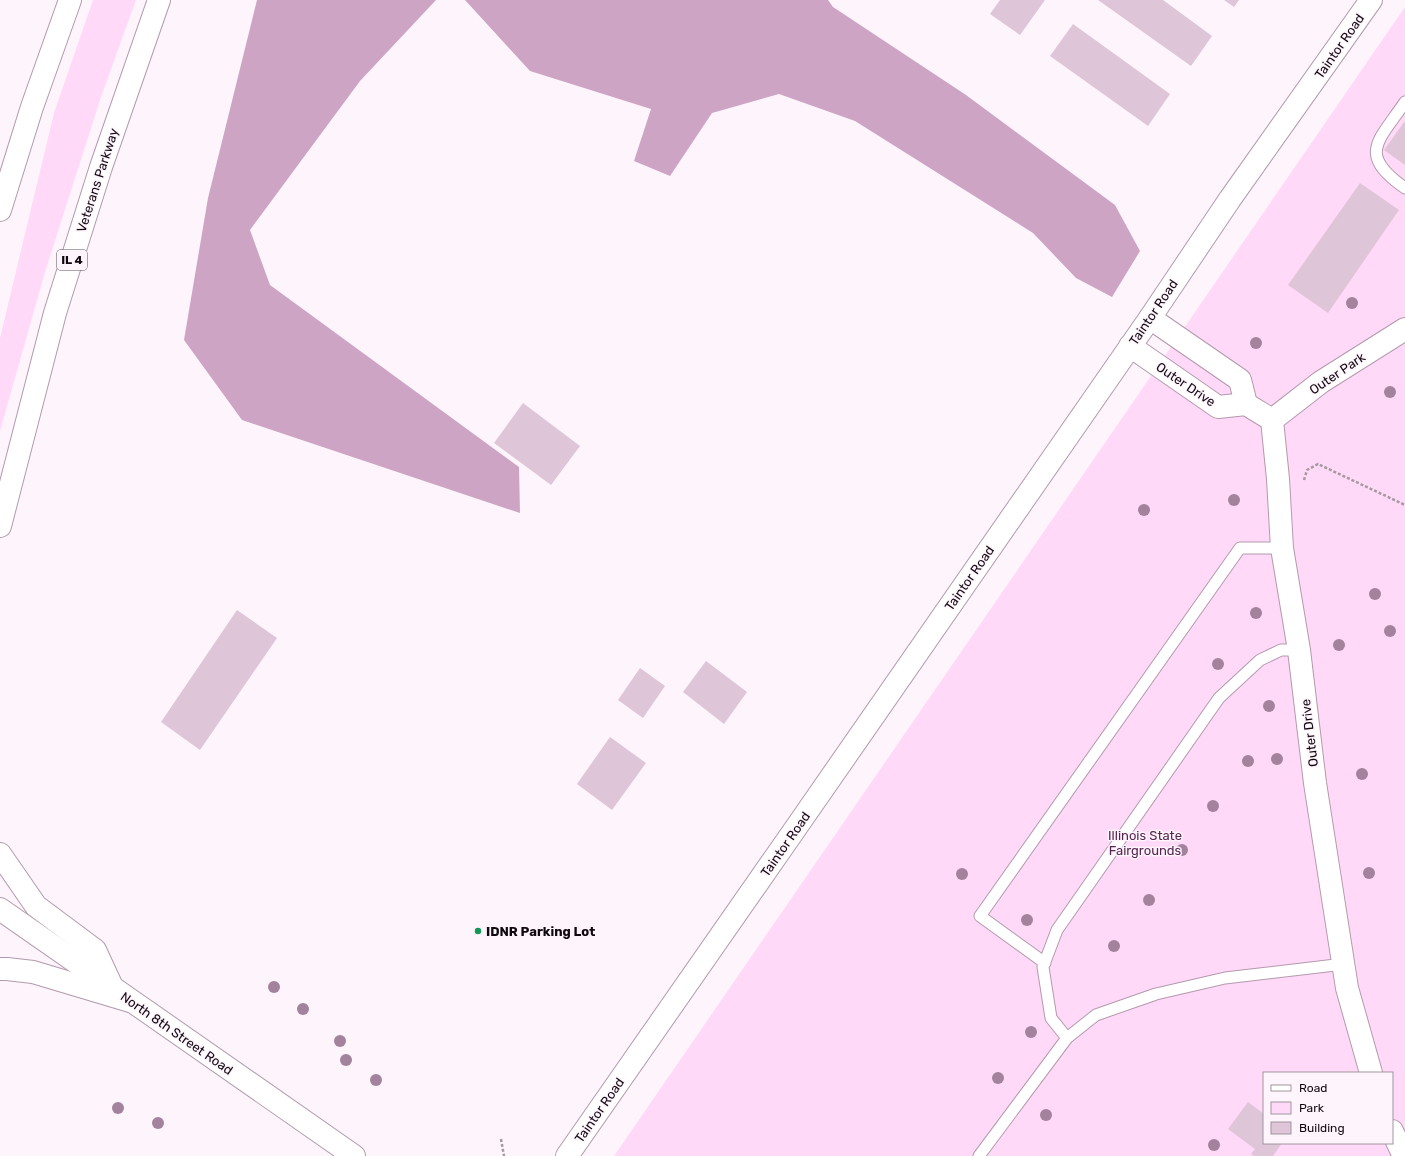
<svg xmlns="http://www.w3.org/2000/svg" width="1405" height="1156" viewBox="0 0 1405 1156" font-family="Rubik,sans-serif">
<rect width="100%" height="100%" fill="#fef4fc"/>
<path fill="#ffd9f7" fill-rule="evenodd" d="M93,0H136L101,97L45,272L0,431V338L54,113Z
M1405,7V1156H614ZM1264,1073H1392V1143H1264Z"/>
<path fill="#cea4c5" d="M257,0H436L360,81L250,230L270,285L519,467L520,513L242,420L184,340L208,198Z
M465,0H828L833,7L966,95L1115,205L1140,251L1112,297L1076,278L1033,233L855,121L779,94L712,113L670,176L634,161L651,109L530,71Z"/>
<path fill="#dec5d8" d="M1000,0H1045L1020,35L990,14Z
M1098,0H1163L1212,36L1191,66Z
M1224,0H1239L1234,7Z
M1073,24L1170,94L1148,126L1050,56Z
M1405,121V165L1384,150Z
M1360,183L1399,210L1328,313L1288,285Z
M523,403L580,446L551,485L494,443Z
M237,610L277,638L200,750L161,722Z
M706,661L747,692L724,724L683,692Z
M640,668L665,686L643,718L618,700Z
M610,737L646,763L612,810L577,784Z
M1248,1102L1264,1114V1143H1282L1273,1156H1254L1251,1154L1255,1149L1228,1129Z"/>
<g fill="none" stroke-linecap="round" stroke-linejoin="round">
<defs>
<path id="service" d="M1405,102C1378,142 1357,154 1405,188
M1045,963L980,916L1240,548H1282
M1067,1038L1051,1018L1043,967L1057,930L1219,698L1260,660L1281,650H1299
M979,1156L1067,1038L1096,1015L1156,994L1225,978L1344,964"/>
<path id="minor" d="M1150,318L1240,380L1246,404
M1130,346L1218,407L1246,404L1272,420L1278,479L1282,548L1299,650L1315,783L1347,988L1371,1073
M1272,420L1321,382L1405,329
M1392,1131L1404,1156"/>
<path id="tertiary" d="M0,909L354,1156"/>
<path id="secondary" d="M567,1156L793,832L1150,318L1230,199L1371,0"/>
<path id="trunk" d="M0,210L32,107L70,0
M0,526L55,313L101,167L159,0
M0,854L36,906L95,950L113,989
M0,969H7L33,972L130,1001"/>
</defs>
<use href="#service" stroke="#b29aad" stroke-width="13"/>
<use href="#minor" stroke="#b29aad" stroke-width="24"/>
<use href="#tertiary" stroke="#b29aad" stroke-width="24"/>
<use href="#secondary" stroke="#b29aad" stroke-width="24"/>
<use href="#trunk" stroke="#b29aad" stroke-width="24"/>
<path stroke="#a39aa1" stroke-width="2.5" stroke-dasharray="3 2" stroke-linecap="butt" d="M1304,480L1307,470L1318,464L1405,505
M501,1139L504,1156"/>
<use href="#service" stroke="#fff" stroke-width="11"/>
<use href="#minor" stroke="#fff" stroke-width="22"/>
<use href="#tertiary" stroke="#fff" stroke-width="22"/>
<use href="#secondary" stroke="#fff" stroke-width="22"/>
<use href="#trunk" stroke="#fff" stroke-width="22"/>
</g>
<g fill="#a3829d">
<circle cx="1352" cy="303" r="6"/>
<circle cx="1256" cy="343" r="6"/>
<circle cx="1390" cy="392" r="6"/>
<circle cx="1234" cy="500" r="6"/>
<circle cx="1144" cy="510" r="6"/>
<circle cx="1375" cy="594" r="6"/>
<circle cx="1256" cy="613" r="6"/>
<circle cx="1390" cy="631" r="6"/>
<circle cx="1339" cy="645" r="6"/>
<circle cx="1218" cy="664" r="6"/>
<circle cx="1269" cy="706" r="6"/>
<circle cx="1277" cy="759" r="6"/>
<circle cx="1248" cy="761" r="6"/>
<circle cx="1362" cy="774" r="6"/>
<circle cx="1213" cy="806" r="6"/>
<circle cx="1182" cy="850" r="6"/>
<circle cx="1369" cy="873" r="6"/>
<circle cx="962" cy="874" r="6"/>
<circle cx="1149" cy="900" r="6"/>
<circle cx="1027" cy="920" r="6"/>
<circle cx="1114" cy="946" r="6"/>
<circle cx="274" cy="987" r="6"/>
<circle cx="303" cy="1009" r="6"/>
<circle cx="1031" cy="1032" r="6"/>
<circle cx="340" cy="1041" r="6"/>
<circle cx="346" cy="1060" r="6"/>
<circle cx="998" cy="1078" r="6"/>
<circle cx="376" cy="1080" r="6"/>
<circle cx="118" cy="1108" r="6"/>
<circle cx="1046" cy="1115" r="6"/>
<circle cx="158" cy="1123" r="6"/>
<circle cx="1214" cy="1145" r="6"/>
</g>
<circle fill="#139756" stroke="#fef4fc" stroke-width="1.5" cx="478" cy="931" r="4"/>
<g text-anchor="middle" stroke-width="3" stroke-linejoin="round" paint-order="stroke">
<rect fill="#fef4fc" stroke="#585057" stroke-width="1" x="57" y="250" width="30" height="20" rx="3"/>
<g font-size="12" font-weight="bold" fill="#110910">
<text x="72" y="264">IL 4</text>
</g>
<g font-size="13" fill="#110910" stroke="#fef4fc">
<text transform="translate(1339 46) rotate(-55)" y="5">Taintor Road</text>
<text transform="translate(97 180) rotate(-72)" y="5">Veterans Parkway</text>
<text transform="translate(1153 312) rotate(-56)" y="5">Taintor Road</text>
<text transform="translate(1337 373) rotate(-34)" y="5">Outer Park</text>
<text transform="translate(1186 384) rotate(34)" y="5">Outer Drive</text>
<text transform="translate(969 578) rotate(-55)" y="5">Taintor Road</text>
<text transform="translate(1309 733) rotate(-97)" y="5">Outer Drive</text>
<text transform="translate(785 844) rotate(-55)" y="5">Taintor Road</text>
<text transform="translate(177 1033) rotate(35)" y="5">North 8th Street Road</text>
<text transform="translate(599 1110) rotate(-55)" y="5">Taintor Road</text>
</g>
<g font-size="13" fill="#582550" stroke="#fef4fc">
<text x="1145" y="840">Illinois State<tspan x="1145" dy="15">Fairgrounds</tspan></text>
</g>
<g font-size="13" font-weight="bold" fill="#110910" stroke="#fef4fc" text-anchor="start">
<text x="486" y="936">IDNR Parking Lot</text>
</g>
</g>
<rect x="1263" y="1072" width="130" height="72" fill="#fef4fc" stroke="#9f969e"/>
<rect x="1271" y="1085" width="20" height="6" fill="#ffffff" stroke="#9f969e"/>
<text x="1299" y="1092" font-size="12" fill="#110910">Road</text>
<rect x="1271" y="1102" width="20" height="12" fill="#ffd9f7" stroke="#9f969e"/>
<text x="1299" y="1112" font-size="12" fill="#110910">Park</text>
<rect x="1271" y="1122" width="20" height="12" fill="#dec5d8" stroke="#9f969e"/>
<text x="1299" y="1132" font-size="12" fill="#110910">Building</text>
</svg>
